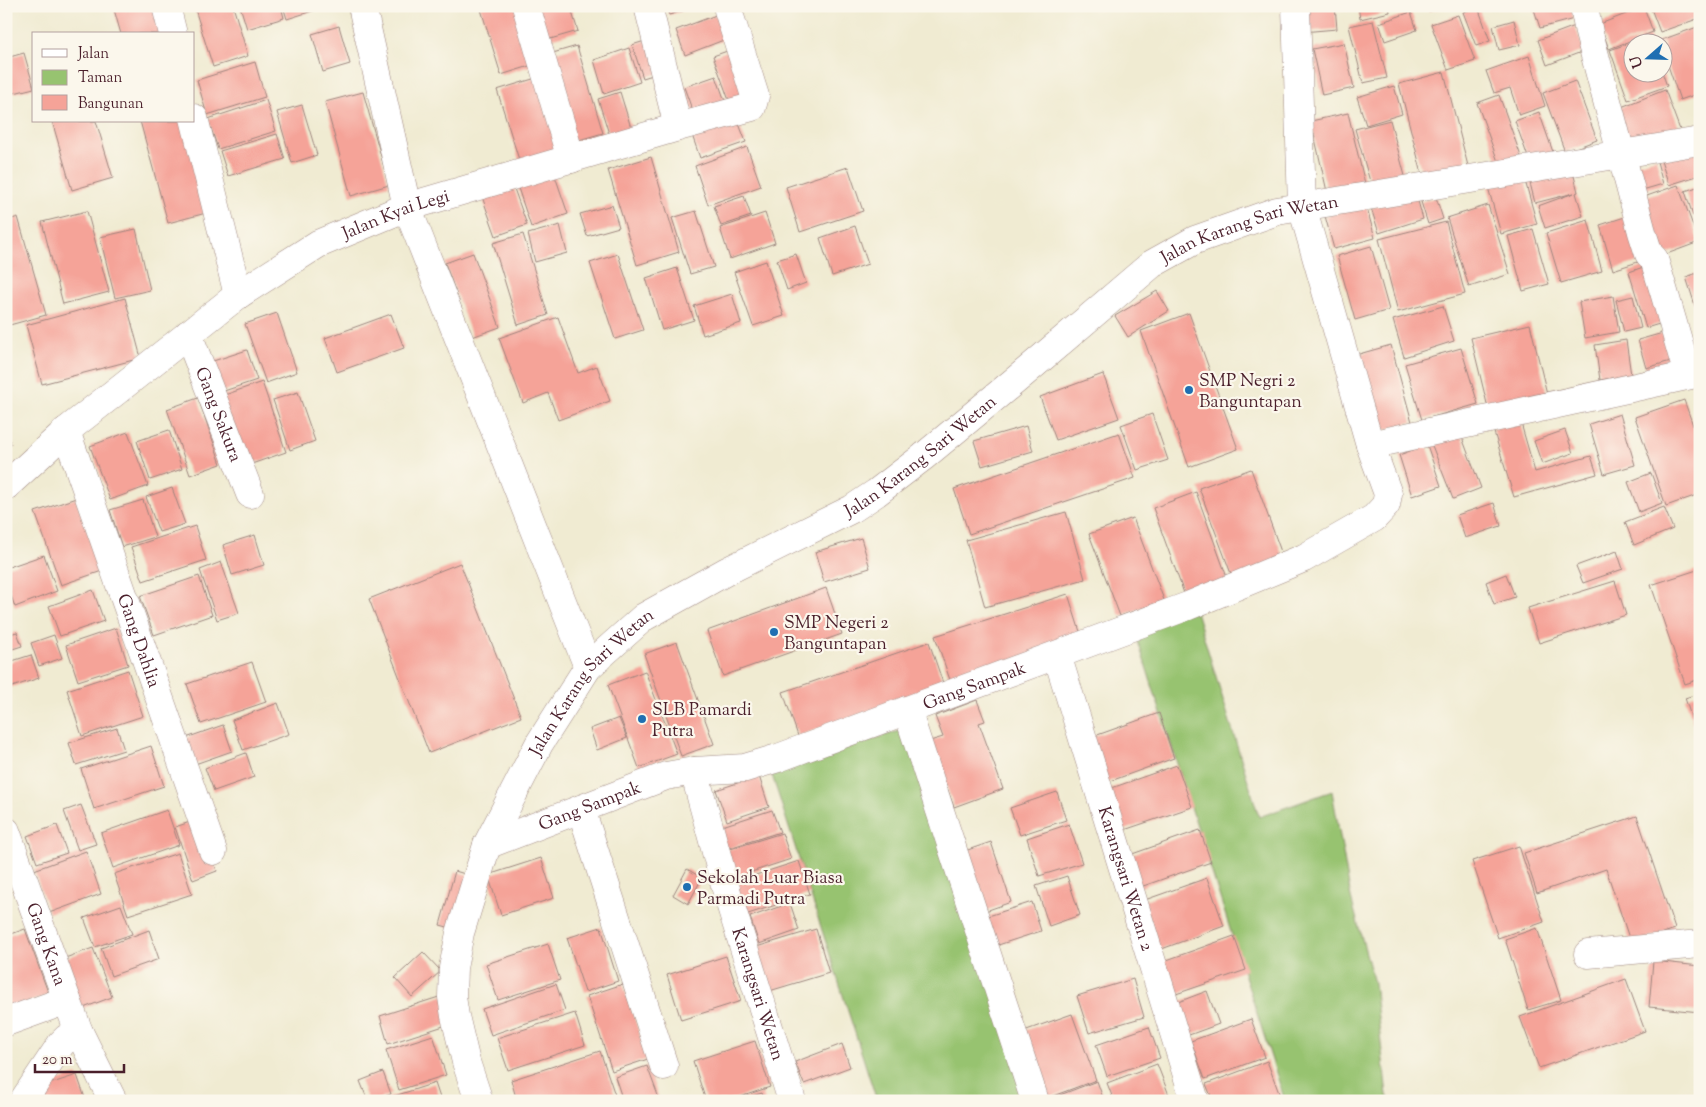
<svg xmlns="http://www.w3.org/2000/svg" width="1706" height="1107" viewBox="0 0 1706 1107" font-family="'Sorts Mill Goudy',serif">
<rect width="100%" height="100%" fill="#fbf7ec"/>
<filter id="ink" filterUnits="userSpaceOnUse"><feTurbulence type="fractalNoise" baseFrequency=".02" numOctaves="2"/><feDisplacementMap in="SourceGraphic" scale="10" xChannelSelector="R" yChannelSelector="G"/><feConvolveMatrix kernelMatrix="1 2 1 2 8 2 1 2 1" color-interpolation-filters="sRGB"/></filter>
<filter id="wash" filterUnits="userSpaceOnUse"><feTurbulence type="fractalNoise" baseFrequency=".0096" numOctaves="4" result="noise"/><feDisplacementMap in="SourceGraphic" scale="20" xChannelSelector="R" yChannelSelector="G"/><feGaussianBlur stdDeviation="1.12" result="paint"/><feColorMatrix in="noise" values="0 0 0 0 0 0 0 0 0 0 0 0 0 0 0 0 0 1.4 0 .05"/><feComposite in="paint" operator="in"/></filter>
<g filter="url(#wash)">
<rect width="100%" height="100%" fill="#f0ebd2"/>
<path fill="#97c370" stroke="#70714e" d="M1195,608L1259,817L1332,791L1351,898L1374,983L1387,1095L1390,1101H1285L1135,632Z
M911,727L1033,1101H877L771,772Z"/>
<g id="blocks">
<path fill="#f5a398" d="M113,6H160L168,34H121Z
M194,6H233L248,56L213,67Z
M240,6H281L284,18L247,29Z
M283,6H325V7L287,19Z
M480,6H515L533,65L501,75Z
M530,6H570L578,31L540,42Z
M666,6H695V7L669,15Z
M1299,6H1335L1337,29L1302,32Z
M1358,6H1389L1390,12L1360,19Z
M1428,6H1444V7L1429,11Z
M1533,6H1571L1574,19L1540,28Z
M1650,6H1696L1700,18L1660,32Z
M1478,7L1490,41L1476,46L1463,12Z
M1644,7L1653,32L1609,49L1600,24Z
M724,12L734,36L685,55L676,30Z
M1411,12L1417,30L1385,41L1379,23Z
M1458,15L1475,61L1448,70L1431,24Z
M1514,20L1520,45L1499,50L1493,26Z
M1373,21L1387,78L1363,83L1349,26Z
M339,26L350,64L323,72L312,34Z
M1575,26L1584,51L1547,65L1538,40Z
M1700,26V93L1680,100L1664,54V42H1656Z
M1649,36L1652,42H1634V72H1662L1667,86L1628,100L1610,50Z
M648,40L659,73L643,78L632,45Z
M1344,43L1354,88L1322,95L1312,49Z
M577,46L603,133L572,142L546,55Z
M629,48L640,82L604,94L594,60Z
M733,49L752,99L731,106L713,56Z
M24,53L34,88L6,95V58Z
M1529,56L1545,106L1519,115L1510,88L1494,93L1486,71Z
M255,62L265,97L207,115L197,80Z
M1444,72L1468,166L1423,178L1399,84Z
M716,76L726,104L694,115L684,87Z
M536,78L560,154L521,166L497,90Z
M1575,81L1597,140L1565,152L1543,93Z
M1394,86L1402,114L1366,125L1357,97Z
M1665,90L1680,130L1631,148L1616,109Z
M363,92L389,185L351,196L325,102Z
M620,92L632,131L610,137L598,99Z
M1499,95L1523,162L1501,170L1477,103Z
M266,100L276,131L218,149L208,119Z
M302,105L317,155L292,163L277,112Z
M1539,112L1553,152L1529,160L1515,121Z
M1348,113L1366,188L1328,196L1311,121Z
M736,116L746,142L700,158L691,132Z
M1390,120L1405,176L1371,185L1355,129Z
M52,121H96L113,178L72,190Z
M140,121H185L210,212L168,223Z
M277,134L285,159L228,176L220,151Z
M1700,144V175L1669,185L1660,158Z
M747,147L761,186L708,205L695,166Z
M651,157L679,252L637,265L608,170Z
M1656,158L1663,184L1639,191L1632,165Z
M1571,164L1578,192L1576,193L1583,216L1545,228L1538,206L1574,193L1535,203L1528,175Z
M848,167L863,211L800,232L786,187Z
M554,173L568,214L531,227L517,185Z
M1524,177L1537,224L1501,234L1488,187Z
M512,183L527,225L496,236L481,194Z
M1678,185L1699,242L1664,255L1644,197Z
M1700,186V214L1693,216L1685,191Z
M1416,194L1423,219L1379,233L1371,208Z
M744,196L751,216L721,226L714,206Z
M1436,197L1443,219L1428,224L1421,202Z
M612,205L619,227L587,236L580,214Z
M1366,205L1375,238L1334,249L1325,216Z
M1488,205L1510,274L1469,287L1447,218Z
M87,211L109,292L63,304L42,222Z
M696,211L714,267L690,274L672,218Z
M765,213L775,243L730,259L720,228Z
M1631,215L1644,260L1613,270L1600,225Z
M18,217L46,315L6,326V221Z
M1700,217V233H1699L1695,219Z
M1588,220L1602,271L1561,283L1546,233Z
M1446,222L1465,294L1398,312L1379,239Z
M560,225L567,253L535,262L528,234Z
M855,226L868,264L832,276L820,238Z
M136,229L150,290L115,298L100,237Z
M1533,229L1549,284L1523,291L1508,236Z
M523,234L548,315L518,325L493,243Z
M1371,246L1389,310L1355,320L1337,256Z
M473,253L500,327L472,337L445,263Z
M618,254L643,330L615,339L590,263Z
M796,254L806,283L787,290L777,260Z
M766,261L784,316L753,326L734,272Z
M1649,265L1666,322L1646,328L1629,272Z
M677,268L694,320L662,330L646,278Z
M1700,272V318H1699L1686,277Z
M1157,291L1169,311L1128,337L1115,316Z
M732,294L741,323L703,335L694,306Z
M1613,296L1619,332L1585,338L1579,302Z
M1633,296L1641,328L1624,332L1616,300Z
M125,298L141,358L42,384L26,325Z
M1443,306L1454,341L1404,357L1393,320Z
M277,313L297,372L266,383L245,324Z
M1189,313L1238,449L1189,467L1141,331Z
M391,314L404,348L337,372L325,338Z
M558,317L578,373L597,366L610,401L558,420L548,393L523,403L499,338Z
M1530,324L1548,398L1489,412L1471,338Z
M1663,333L1671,361L1646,368L1638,340Z
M1626,340L1631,375L1600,380L1595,345Z
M1391,345L1412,422L1374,433L1352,356Z
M1461,348L1478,404L1422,420L1405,364Z
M247,350L257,380L218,393L207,363Z
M1103,374L1119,418L1056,440L1040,397Z
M262,382L286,452L243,467L219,397Z
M298,392L315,441L290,450L273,400Z
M198,398L221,464L190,475L167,409Z
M1684,400L1700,445V494L1666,506L1635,417Z
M1152,414L1168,460L1137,470L1121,425Z
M1620,414L1635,465L1604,474L1589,424Z
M1520,420L1535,472L1591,456L1597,474L1514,497L1493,429Z
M1700,423V440L1694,425Z
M1026,426L1033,451L982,466L974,441Z
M6,430L11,444L6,446Z
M169,430L182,469L150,480L137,441Z
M1565,430L1573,453L1542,464L1534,441Z
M128,432L148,486L110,500L90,446Z
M1460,432L1481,488L1453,499L1431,443Z
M1119,433L1135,478L969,534L954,489Z
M1427,445L1441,486L1412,496L1399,455Z
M1251,469L1284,560L1233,579L1199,488Z
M1651,473L1662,503L1639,512L1628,482Z
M172,488L185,524L159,532L146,497Z
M1196,492L1228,580L1185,596L1153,508Z
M76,498L102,571L61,585L35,512Z
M143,500L155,537L122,547L110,510Z
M1494,503L1501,526L1465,538L1457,515Z
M1664,507L1673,529L1634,545L1625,522Z
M1066,512L1085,579L985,607L966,540Z
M1133,518L1164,600L1120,616L1089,534Z
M195,526L206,560L143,581L131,547Z
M255,535L264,565L232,575L223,545Z
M861,538L870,568L824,582L815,552Z
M1617,551L1623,569L1583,583L1576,566Z
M44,555L57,591L15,607L6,581V568Z
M221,562L239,613L217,620L200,570Z
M460,563L521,717L429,753L369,599Z
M1700,569V679L1685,684L1651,585Z
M1506,574L1515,597L1494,604L1486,582Z
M199,576L212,615L154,635L140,596Z
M1615,581L1626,615L1539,643L1528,608Z
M826,588L842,634L723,676L707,631Z
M93,590L104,621L60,636L49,606Z
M1068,594L1082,638L950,680L935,636Z
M116,628L128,665L78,681L66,645Z
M17,632L22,646L6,651V635Z
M54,635L62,658L39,666L31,643Z
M677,642L714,744L681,756L644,654Z
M929,642L944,686L798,736L783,692Z
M31,655L39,678L6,689V663Z
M252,662L266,702L201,724L187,684Z
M128,670L143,716L82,736L67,690Z
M645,671L677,754L639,768L608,685Z
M1700,693V741H1699L1685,698Z
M977,700L985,721L979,723L1003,789L954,807L930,741L943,737L935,716Z
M278,703L289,734L243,750L232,720Z
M1159,713L1174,758L1105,783L1089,738Z
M619,718L627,738L597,750L590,729Z
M223,725L232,751L195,764L186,738Z
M117,728L124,750L76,765L69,743Z
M151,746L164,786L94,809L81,769Z
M246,753L254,777L214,791L205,768Z
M1177,765L1192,807L1121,831L1106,790Z
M759,776L769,807L727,821L716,790Z
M1057,792L1066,820L1020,835L1010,808Z
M81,805L96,844L78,850L64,811Z
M167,810L179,845L113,868L101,833Z
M772,810L780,832L723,850L716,828Z
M1637,816L1675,929L1631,944L1606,869L1537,893L1524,853Z
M199,819L217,871L193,880L175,827Z
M1069,824L1082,863L1039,876L1027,838Z
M57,825L67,853L37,863L27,836Z
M1200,830L1211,862L1132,890L1121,858Z
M782,833L791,859L736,877L727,850Z
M991,842L1011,902L980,913L959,853Z
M1519,846L1544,922L1498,938L1472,861Z
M86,851L101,894L49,913L34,870Z
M178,853L192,894L128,915L114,874Z
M541,858L554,898L501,915L488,875Z
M799,861L810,894L745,915L734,882Z
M687,869L702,878L688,904L673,895Z
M455,871L475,877L459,930L440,925Z
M1067,876L1080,915L1049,926L1036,886Z
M1207,878L1224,926L1159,950L1142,901Z
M1032,902L1041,931L989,948L979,919Z
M790,903L799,930L759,944L750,917Z
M121,905L132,934L95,947L84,918Z
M601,927L618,981L585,992L567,938Z
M1537,928L1561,1000L1528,1010L1505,939Z
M25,929L49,995L6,1010V936Z
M816,929L829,973L766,992L753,948Z
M149,930L159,959L111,976L101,948Z
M1234,936L1246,970L1176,994L1164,961Z
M548,944L560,980L498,1000L486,964Z
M93,948L112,997L73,1012L54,962Z
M423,952L441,971L412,997L395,978Z
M726,956L741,1001L681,1020L667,975Z
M1653,961L1700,966V1012L1649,1007Z
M1133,979L1144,1017L1089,1033L1077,996Z
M1626,979L1645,1031L1539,1068L1520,1017Z
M556,984L565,1010L491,1035L482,1009Z
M623,984L648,1059L612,1071L587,996Z
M1207,991L1219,1024L1189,1035L1178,1002Z
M445,995L453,1023L388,1044L380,1016Z
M575,1013L585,1045L508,1070L497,1038Z
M1072,1014L1096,1080L1042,1100L1018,1033Z
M1251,1019L1265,1057L1205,1079L1191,1041Z
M1149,1027L1160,1058L1107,1076L1096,1045Z
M433,1035L446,1075L399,1090L386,1050Z
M755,1041L770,1087L728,1101H706L693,1061Z
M842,1044L850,1067L804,1084L795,1062Z
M600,1051L617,1101H517L511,1080Z
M1267,1061L1282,1101H1213L1206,1084Z
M1157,1064L1169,1095L1154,1101H1114L1107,1083Z
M647,1066L660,1101H623L615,1077Z
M383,1072L391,1094L374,1101H368L360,1081Z
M77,1075L86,1101H41L37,1088Z
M1097,1081L1104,1101H1044Z
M435,1083L441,1101H382V1100Z
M762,1093L765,1101H739V1100Z"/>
</g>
</g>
<g filter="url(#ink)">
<use href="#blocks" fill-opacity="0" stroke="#9d857e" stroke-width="1"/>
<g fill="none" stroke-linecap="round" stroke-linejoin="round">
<defs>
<g id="minor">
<path d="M166,6L173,34"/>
<path d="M362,6L407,207L588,667"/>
<path d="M526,6L571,159"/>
<path d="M648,6L678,127"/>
<path d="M1584,6L1589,33L1642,232L1649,254L1654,259L1664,292L1688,375"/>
<path d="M194,118L238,295"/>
<path id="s1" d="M188,334L250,494"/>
<path id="s2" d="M66,431L213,851"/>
<path d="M1370,445L1700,373"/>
<path id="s3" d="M6,486L66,431L238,295L318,244L407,207L678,127L752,107L755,96L728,10L729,6"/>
<path id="s4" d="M1057,655L1195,1101"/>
<path d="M907,710L1035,1101"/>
<path id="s5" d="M694,771L729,900L792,1101"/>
<path d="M581,809L664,1066"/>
<path id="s6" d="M6,831L67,1000L79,1032L113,1101"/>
<path id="s7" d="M487,845L666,776L694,771L745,768L778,758L1188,606L1304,558L1374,518L1386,505L1388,494L1370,445L1302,207L1296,6"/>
<path d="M1588,954L1700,944"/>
<path d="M6,1022L67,1000"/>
<path d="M23,1101L61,1044L67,1038L79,1032"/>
<path id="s8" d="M479,1101L466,1062L455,1016L452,997L453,968L460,933L487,845L539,744L588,667L644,617L727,571L852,509L876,493L923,457L1023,374L1152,264L1195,240L1277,211L1700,141"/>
</g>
</defs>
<use href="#minor" stroke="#9d857e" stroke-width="29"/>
<use href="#minor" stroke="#fff" stroke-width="28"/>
</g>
</g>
<g fill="#1f6fb2" stroke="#fbf7ec" stroke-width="2">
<circle cx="1189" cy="390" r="5"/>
<circle cx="774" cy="632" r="5"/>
<circle cx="642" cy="719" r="5"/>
<circle cx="687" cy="887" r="5"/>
</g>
<g text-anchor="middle" stroke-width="4.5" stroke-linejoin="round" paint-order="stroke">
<g font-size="18" fill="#4a1f2b" stroke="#fbf7ec">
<text dy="6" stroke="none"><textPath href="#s3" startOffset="479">Jalan Kyai Legi</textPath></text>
<text dy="6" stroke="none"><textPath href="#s8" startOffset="1271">Jalan Karang Sari Wetan</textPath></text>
<text dy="6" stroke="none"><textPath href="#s1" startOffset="86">Gang Sakura</textPath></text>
<text dy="6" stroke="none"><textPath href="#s8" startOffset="865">Jalan Karang Sari Wetan</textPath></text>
<text dy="6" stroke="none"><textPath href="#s2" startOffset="222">Gang Dahlia</textPath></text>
<text dy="6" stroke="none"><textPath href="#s8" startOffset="460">Jalan Karang Sari Wetan</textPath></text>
<text dy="6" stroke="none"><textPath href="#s7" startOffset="515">Gang Sampak</textPath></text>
<text dy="6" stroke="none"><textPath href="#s7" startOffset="110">Gang Sampak</textPath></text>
<text dy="6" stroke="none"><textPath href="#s4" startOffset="234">Karangsari Wetan 2</textPath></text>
<text dy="6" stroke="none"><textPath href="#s6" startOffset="120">Gang Kana</textPath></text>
<text dy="6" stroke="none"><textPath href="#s5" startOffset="232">Karangsari Wetan</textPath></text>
</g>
<g font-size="18" fill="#4a1f2b" stroke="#fbf7ec" text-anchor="start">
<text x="1199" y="386">SMP Negri 2<tspan x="1199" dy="21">Banguntapan</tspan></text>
<text x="784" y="628">SMP Negeri 2<tspan x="784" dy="21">Banguntapan</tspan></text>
<text x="652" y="715">SLB Pamardi<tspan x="652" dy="21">Putra</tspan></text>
<text x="697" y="883">Sekolah Luar Biasa<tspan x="697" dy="21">Parmadi Putra</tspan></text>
</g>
</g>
<rect width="1706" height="1107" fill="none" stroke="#fbf7ec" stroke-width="25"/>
<rect x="32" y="32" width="162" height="90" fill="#fbf7ec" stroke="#b4a19f"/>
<rect x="42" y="49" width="25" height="8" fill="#ffffff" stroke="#b4a19f"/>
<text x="78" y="58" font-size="15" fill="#4a1f2b">Jalan</text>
<rect x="42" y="70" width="25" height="15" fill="#97c370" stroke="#b4a19f"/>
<text x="78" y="82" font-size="15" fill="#4a1f2b">Taman</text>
<rect x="42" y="95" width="25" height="15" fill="#f5a398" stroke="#b4a19f"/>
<text x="78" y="108" font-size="15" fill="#4a1f2b">Bangunan</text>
<g transform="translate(1648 58) rotate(250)"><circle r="24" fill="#fbf7ec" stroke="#b4a19f"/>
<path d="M0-4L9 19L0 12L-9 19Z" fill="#1f6fb2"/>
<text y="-8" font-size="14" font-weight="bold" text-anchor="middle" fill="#4a1f2b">U</text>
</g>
<path d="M35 1064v8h89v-8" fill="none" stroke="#4a1f2b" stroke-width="2.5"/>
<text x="42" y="1064" font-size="15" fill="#4a1f2b" stroke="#fbf7ec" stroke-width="4" paint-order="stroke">20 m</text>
</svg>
